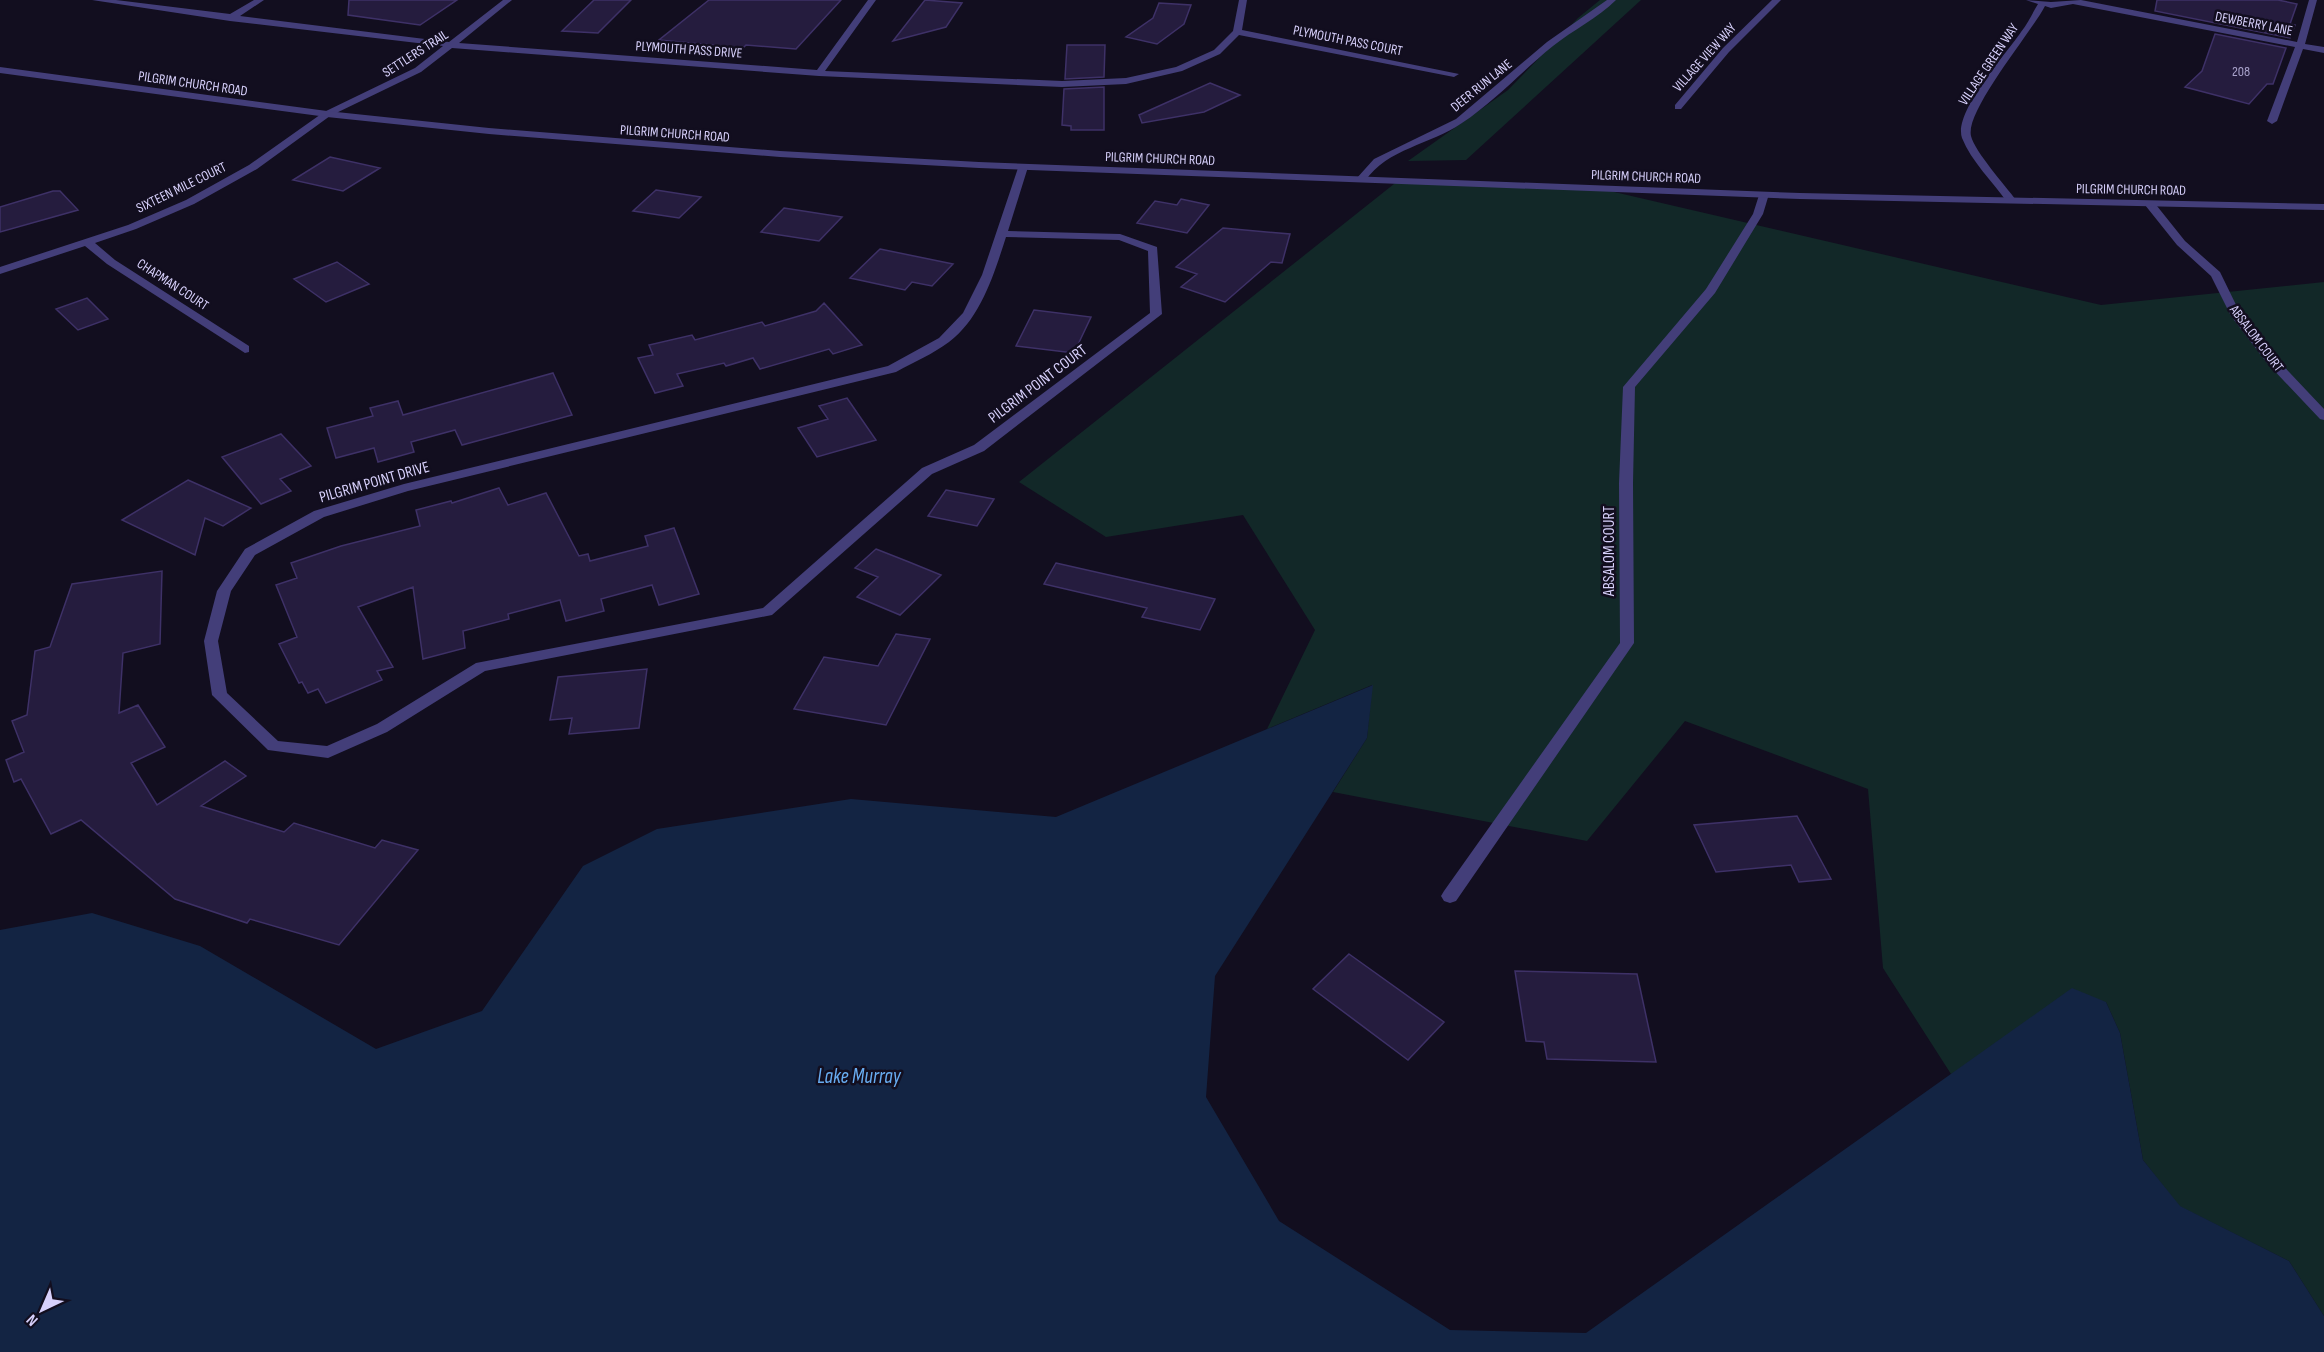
<svg xmlns="http://www.w3.org/2000/svg" width="2324" height="1352" viewBox="0 0 2324 1352" font-family="'Sofia Sans Condensed',sans-serif">
<rect width="100%" height="100%" fill="#120e1f"/>
<path fill="#122828" d="M1600,0H1641L1466,160L1408,161L1508,90L1578,18Z
M1399,180L1597,188L2101,305L2324,282V1316L2289,1261L2179,1206L2143,1160L2120,1033L2106,1002L1951,1074L1883,968L1868,789L1685,721L1587,841L1333,792L1367,738L1372,685L1267,729L1315,630L1243,515L1106,537L1019,482Z"/>
<path fill="#132443" d="M1373,685L1367,738L1215,976L1206,1097L1279,1221L1450,1330L1586,1333L2072,988L2106,1002L2120,1033L2143,1160L2180,1206L2289,1261L2324,1316V1352H0V930L92,913L200,946L376,1049L482,1011L583,866L657,829L851,799L1056,817Z"/>
<path fill="#251c3e" stroke="#3e3167" stroke-width="1.5" d="M349,0H457L420,25L348,15Z
M594,0H631L598,33L562,31Z
M709,0H841L796,49L746,45L743,48L659,40Z
M925,0L962,3L946,27L893,41Z
M2157,0H2278L2297,4L2290,24L2295,25L2290,38L2155,11Z
M1159,3L1191,5L1184,24L1157,44L1126,37L1153,18Z
M2215,34L2286,48L2273,84H2267L2249,104L2185,87L2202,71Z
M1067,45H1105L1104,77L1065,79Z
M1210,83L1240,95L1204,112L1142,123L1139,115Z
M1104,87V130H1071V126L1062,125L1064,89Z
M330,157L380,168L343,191L293,180Z
M656,190L701,197L679,218L633,211Z
M53,191H60L78,210L0,232V207Z
M1181,199L1209,205L1187,233L1137,223L1155,201L1177,205Z
M784,208L842,217L819,241L761,232Z
M1223,228L1290,234L1282,263L1271,262L1225,302L1181,287L1197,274L1176,267Z
M880,249L953,264L932,286L912,282L905,290L850,278Z
M337,262L369,284L326,302L294,279Z
M87,298L108,319L78,330L56,309Z
M824,303L862,345L833,354L829,349L760,369L753,358L726,366L724,363L677,374L683,386L655,393L638,358L653,355L649,345L692,335L695,340L762,322L765,326L816,311Z
M1034,310L1091,317L1074,353L1016,346Z
M553,373L572,415L462,445L455,430L411,442L414,452L378,462L374,448L336,458L327,428L373,416L370,408L398,401L403,415Z
M847,398L876,440L817,457L798,428L828,419L819,406Z
M281,434L311,466L280,479L291,491L261,504L222,457Z
M188,480L251,508L223,526L205,518L195,555L122,520Z
M499,488L508,505L546,493L579,556L588,554L590,561L648,546L645,536L674,528L699,594L659,605L652,585L601,599L604,611L566,621L560,600L508,614L509,619L463,631L465,648L423,659L413,587L358,607L393,667L377,671L382,680L326,703L318,689L308,693L302,682L299,683L279,644L297,637L276,585L297,578L291,563L341,546L420,526L416,510L451,501L452,503Z
M946,490L994,499L977,526L928,516Z
M876,549L909,562L941,575L900,615L857,597L878,577L855,568Z
M1056,563L1215,599L1200,630L1142,617L1147,608L1044,584Z
M162,571L160,644L123,653L119,713L138,705L165,747L131,763L157,805L225,761L246,776L201,806L284,832L294,823L375,848L382,840L418,850L339,945L250,919L247,923L175,899L81,820L51,834L21,779L14,782L6,760L24,752L12,721L27,715L35,651L50,647L72,584Z
M896,634L930,639L886,725L794,709L824,657L878,666Z
M647,669L639,728L569,734L572,718L550,720L558,677Z
M1797,816L1831,879L1799,882L1791,865L1716,872L1694,825Z
M1349,954L1444,1022L1408,1060L1313,989Z
M1515,971L1637,974L1656,1062L1547,1059L1544,1042L1526,1041Z"/>
<g fill="none" stroke-linecap="round" stroke-linejoin="round">
<path fill="#433e79" fill-rule="evenodd" d="M92,0H116L230,14L254,0H264L240,16L449,42L503,0H512L459,43L817,70L868,0H876L825,71L1062,81L1126,78L1176,67L1214,50L1233,31L1239,0H1247L1242,30L1459,74L1454,77L1239,35L1220,54L1182,71L1126,84L1062,87L819,76L452,48L421,72L330,116L257,169L194,204L136,229L95,243L115,260L249,346V352L245,353L107,264L85,246L0,274V267L128,225L186,200L249,165L324,112L415,68L443,46L230,21Z
M1607,0H1616C1598,18 1573,30 1553,46C1522,71 1495,101 1462,123C1430,145 1388,148 1365,181H1357L1356,179L1374,159L1456,119L1547,42Z
M1772,0H1781L1729,52L1681,109H1675V105L1723,48Z
M2026,0L2051,2L2081,0L2297,42L2309,0H2317L2305,44L2324,47V53L2303,49L2277,121L2272,124L2267,121L2295,47L2073,4L2051,8L2045,6C2031,33 1965,111 1971,136C1975,152 2005,185 2016,200L2011,203L2007,202C1993,182 1971,161 1962,138C1953,112 2007,53 2021,32C2028,23 2032,14 2038,4Z
M1019,165L1028,167L1008,231L1120,234L1157,247L1162,314L984,451L932,474L772,615L485,671L387,732L328,758L268,750L212,695L204,641L217,591L245,549L314,511L404,484L888,366L939,338L963,313L982,275ZM1006,237L1119,240L1148,251L1150,313L974,445L922,468L763,608L476,663L377,724L327,746L278,741L227,693L218,641L231,591L255,555L324,517L408,491L896,372C914,362 933,354 949,342C981,318 994,274 1006,237Z
M1760,192L1769,194L1763,214L1715,293L1635,387L1633,483L1634,643L1456,901L1450,903L1444,901L1441,896L1444,891L1620,643L1619,483L1623,387L1706,289L1753,214Z
M2145,201H2153L2185,241L2220,272L2240,313L2275,357L2324,409V420L2320,419L2267,363L2231,316L2211,276L2177,245L2145,205Z"/>
<path fill="#433e79" fill-rule="evenodd" d="M0,67L327,111L489,128L780,151L979,162L1800,193L2324,204V210L1800,199L979,168L780,157L489,134L327,117L0,73Z"/>
</g>
<g text-anchor="middle" stroke-width="5" stroke-linejoin="round" paint-order="stroke">
<g font-size="14" fill="#d7d0fb" stroke="#120e1f">
<text transform="translate(2254 23) rotate(11)" y="5">DEWBERRY LANE</text>
<text transform="translate(1348 40) rotate(11)" y="5">PLYMOUTH PASS COURT</text>
<text transform="translate(689 49) rotate(4)" y="5">PLYMOUTH PASS DRIVE</text>
<text transform="translate(415 53) rotate(-33)" y="5">SETTLERS TRAIL</text>
<text transform="translate(1704 57) rotate(-48)" y="5">VILLAGE VIEW WAY</text>
<text transform="translate(1988 64) rotate(-56)" y="5">VILLAGE GREEN WAY</text>
<text transform="translate(193 83) rotate(8)" y="5">PILGRIM CHURCH ROAD</text>
<text transform="translate(1481 85) rotate(-39)" y="5">DEER RUN LANE</text>
<text transform="translate(675 133) rotate(4)" y="5">PILGRIM CHURCH ROAD</text>
<text transform="translate(1160 158) rotate(2)" y="5">PILGRIM CHURCH ROAD</text>
<text transform="translate(1646 176) rotate(2)" y="5">PILGRIM CHURCH ROAD</text>
<text transform="translate(181 187) rotate(-26)" y="5">SIXTEEN MILE COURT</text>
<text transform="translate(2131 189) rotate(1)" y="5">PILGRIM CHURCH ROAD</text>
<text transform="translate(173 284) rotate(33)" y="5">CHAPMAN COURT</text>
<text transform="translate(2257 338) rotate(53)" y="5">ABSALOM COURT</text>
</g>
<g font-size="14" fill="#aaa3cc">
<text x="2241" y="76">208</text>
</g>
<g font-size="16" fill="#d7d0fb" stroke="#120e1f">
<text transform="translate(1037 383) rotate(-37)" y="6">PILGRIM POINT COURT</text>
<text transform="translate(374 481) rotate(-16)" y="6">PILGRIM POINT DRIVE</text>
<text transform="translate(1608 551) rotate(-90)" y="6">ABSALOM COURT</text>
</g>
<g font-size="21" font-style="italic" fill="#68acf1" stroke="#120e1f">
<text x="859" y="1083">Lake Murray</text>
</g>
</g>
<g transform="translate(42 1310) rotate(224)" stroke="#120e1f" stroke-width="4.5" paint-order="stroke">
<path d="M0-4.5L10 22L0 15L-10 22Z" fill="#d7d0fb"/>
<text y="-9" font-size="16" font-weight="bold" text-anchor="middle" fill="#d7d0fb">N</text>
</g>
</svg>
